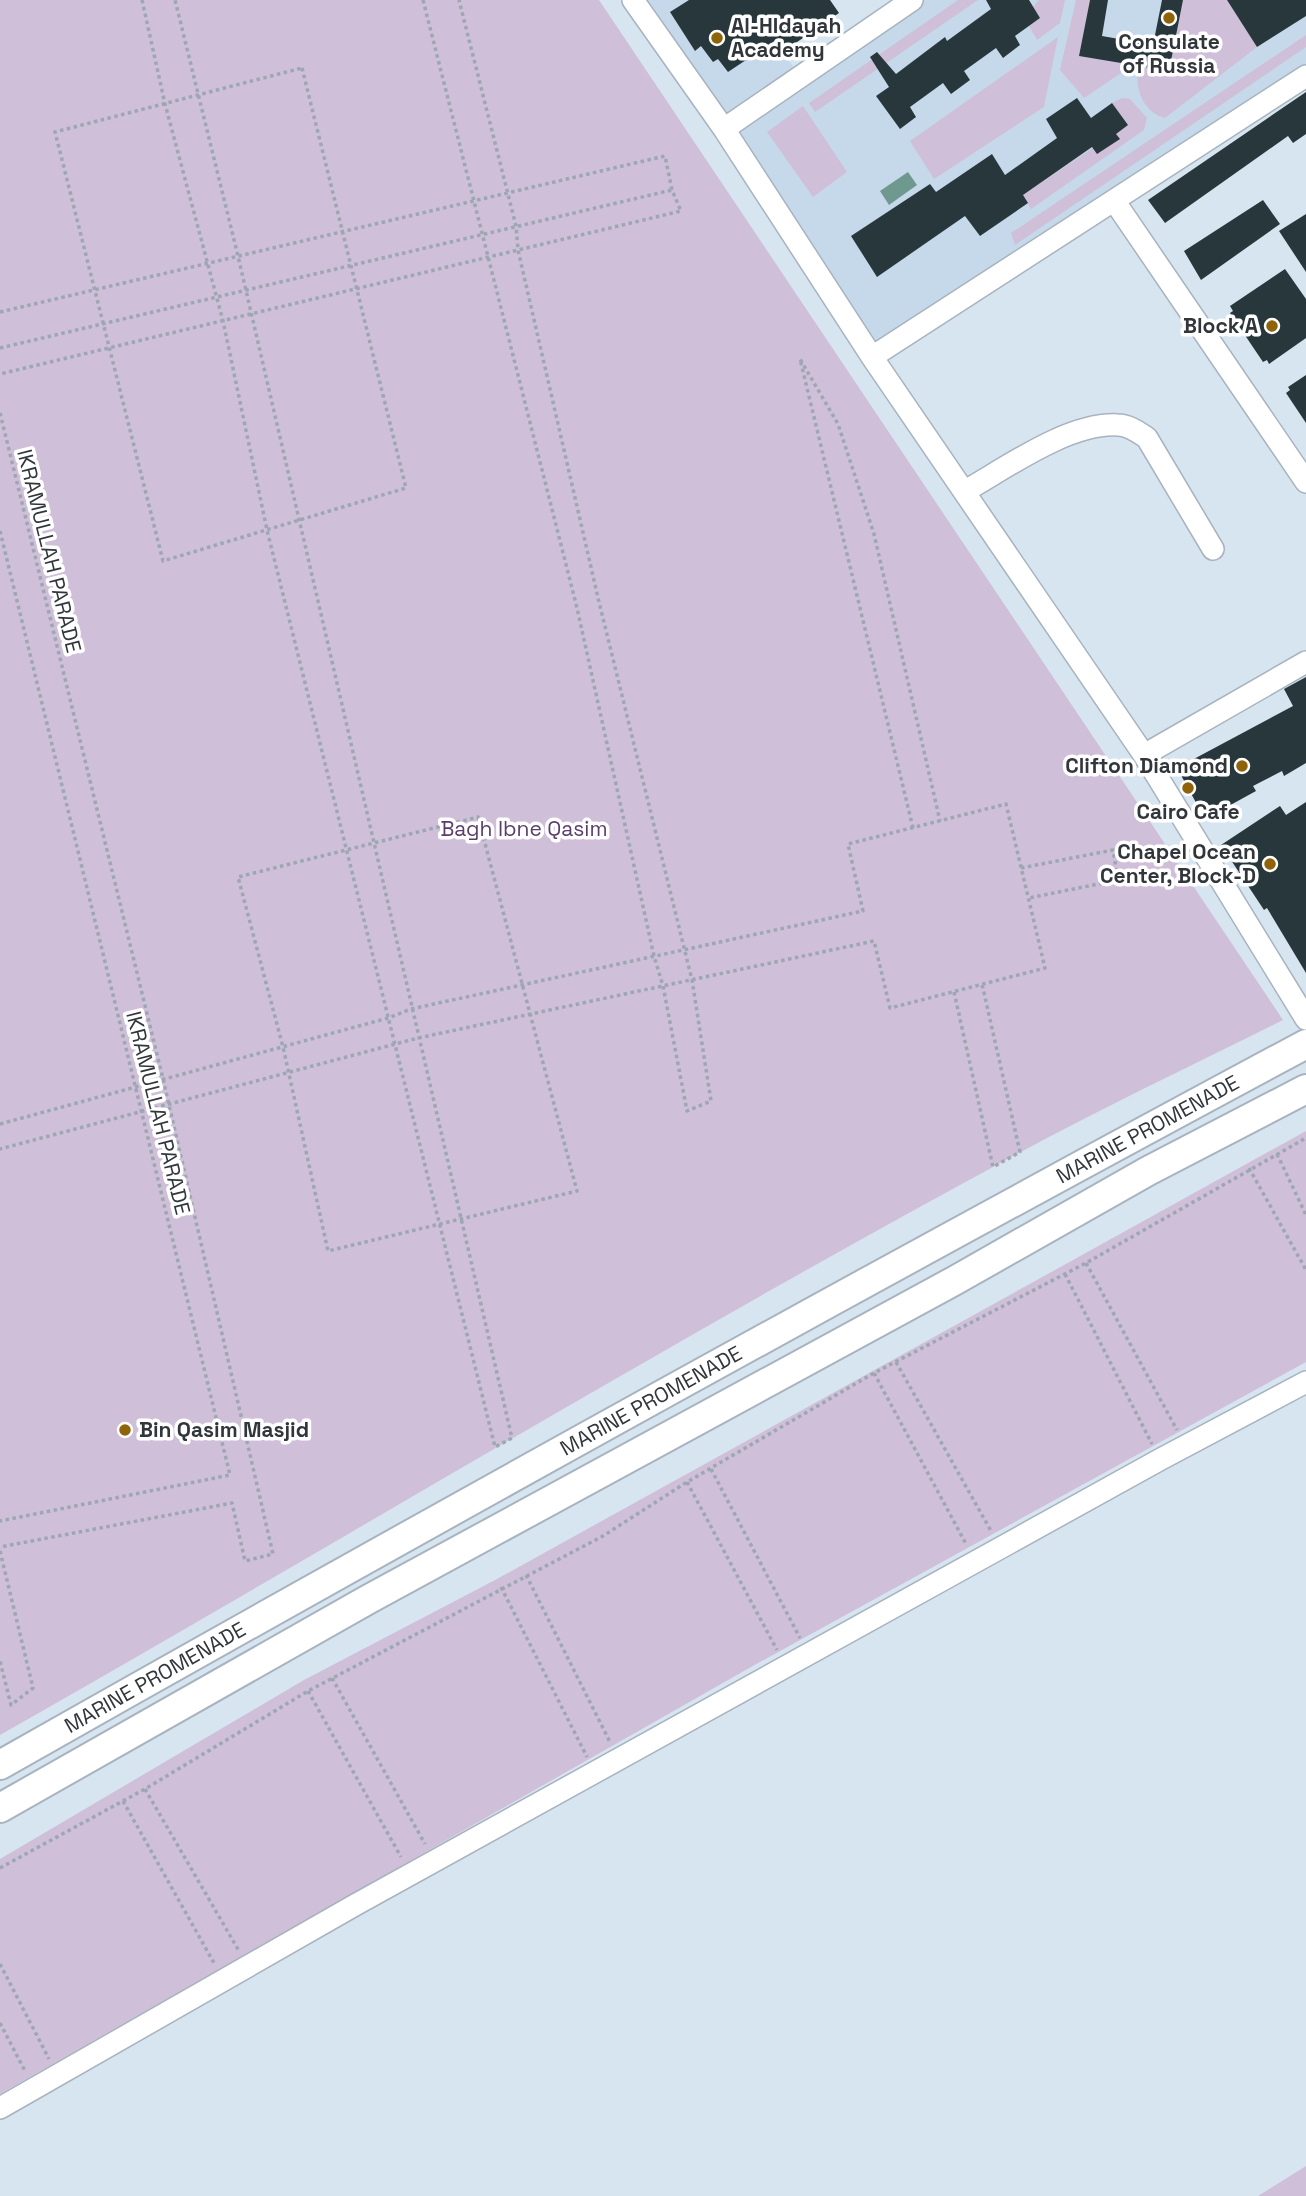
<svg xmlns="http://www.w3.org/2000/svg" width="1306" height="2196" viewBox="0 0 1306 2196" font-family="'Space Grotesk',sans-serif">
<rect width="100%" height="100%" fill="#d7e5f1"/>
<path fill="#c6d9ea" d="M634,0H746L800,76L912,0H1306V76L874,358Z"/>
<path fill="#cfbfd8" d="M0,0H599L1283,1020C1195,1064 1106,1106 1019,1153C675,1338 340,1542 0,1735Z
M958,0H978L815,112L809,103Z
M1039,0H1065L1060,23L1037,40L1029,26L1040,18L1033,7Z
M1076,0H1090L1079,56L1121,63V73L1084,98L1060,70Z
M1183,0H1227L1257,47L1165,118C1142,112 1135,88 1138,66L1169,70Z
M1306,35V47L1015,245L1011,233Z
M1058,37L1044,107L934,179L910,141Z
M1122,98L1130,99L1147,118L1144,130L1031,209L1023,195L1127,125L1112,103Z
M803,106L847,172L813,197L767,132Z
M1306,1131V1362L751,1667L0,2094V1859L304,1680L497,1579Z
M1306,2166V2196H1258Z"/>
<path fill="#6f998f" d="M908,172L917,185L889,205L880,191Z"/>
<path fill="#27373b" d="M689,0H830L839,13L787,49L779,38L728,72L718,59L713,62L701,46L695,51L670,12Z
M986,0H1029L1040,18L1015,36L1020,45L1003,58L996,48L964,71L970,80L951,94L943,83L910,107L916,117L900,129L876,96L889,87L870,57L877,52L896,74L945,37L947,41L991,9Z
M1090,0H1108L1102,36L1153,45L1162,0H1183L1169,71L1079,56Z
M1227,0H1306V16L1257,47Z
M1306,92V134L1293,143L1288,136L1165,223L1148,200Z
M1077,98L1091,118L1112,103L1128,125L1116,134L1120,139L1097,154L1092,147L1023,195L1028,203L980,236L965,216L877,277L851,236L930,184L936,192L992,154L1005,175L1057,138L1046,119Z
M1263,200L1280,224L1201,280L1184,251Z
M1306,214V272L1279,231Z
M1285,269L1306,299V338L1269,364L1267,360L1263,362L1230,313L1233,311L1230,306Z
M1306,375V423L1286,393L1290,390L1288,387Z
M1306,677V763L1284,776L1282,771L1253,786L1256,791L1205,819L1177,768L1293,706L1284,689Z
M1306,802V973L1267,908L1264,910L1221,845L1280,806L1286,815Z"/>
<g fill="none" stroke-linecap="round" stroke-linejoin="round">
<defs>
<path id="minor" d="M633,0L724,129L872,357L1144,755L1306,1019
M724,129L912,0
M1115,202L1306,482
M872,357L1306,76
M965,491C1006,468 1069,422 1118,425C1129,425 1138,432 1147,438L1213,549
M1144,755L1306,662
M0,2108L355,1905L1161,1459L1306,1382"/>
<g id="major">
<path id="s1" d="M0,1765C433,1520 868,1279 1306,1044"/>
<path d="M0,1808L369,1599L954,1281L1148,1171L1306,1089"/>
</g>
</defs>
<use href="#minor" stroke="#a7b3bf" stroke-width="24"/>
<use href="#major" stroke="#a7b3bf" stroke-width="32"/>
<path stroke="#9ca7b1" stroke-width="3.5" stroke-dasharray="3.5 3.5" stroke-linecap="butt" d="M142,0L165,104L223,321L267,530L495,1447L512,1438L238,256L175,0
M423,0L577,608L654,956L663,986L687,1111L711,1101L692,980L599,602L518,250L516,226L459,0
M302,68L406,488L163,561L55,132Z
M0,312L665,156L672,190L681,211L0,374
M0,348L672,190
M0,413L163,1079L273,1554L245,1561L232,1503L0,1547
M0,531L230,1475L0,1521
M478,817L577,1191L328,1251L283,1047L238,877Z
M913,828L800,359L838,424L874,534L940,821
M1021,868L1113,850L1118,880L1029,898
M954,992L993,1167L1020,1152L982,984
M0,1124L388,1018L411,1009L863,911L848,844L1006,804L1045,968L890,1008L874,941L418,1038L0,1149
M1277,1154L1306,1215
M1249,1168L1306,1270
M1086,1263L1177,1430
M1065,1274L1152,1444
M896,1362L991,1531
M874,1373L966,1544
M711,1469L800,1638
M687,1482L777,1650
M0,1551L33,1688L11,1705L0,1661
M526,1575L610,1742
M501,1587L587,1757
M332,1678L425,1844
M308,1691L401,1857
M145,1789L239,1951
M123,1801L214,1963
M0,1868L145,1789L308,1691L603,1536L687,1482L874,1373L1086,1263L1306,1138
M0,1964L49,2059
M0,2023L25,2071"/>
<use href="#minor" stroke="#fff" stroke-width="21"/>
<use href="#major" stroke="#fff" stroke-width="28"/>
</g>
<g fill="#8e6309" stroke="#fff" stroke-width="2.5">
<circle cx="1169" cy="18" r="7"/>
<circle cx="717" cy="38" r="7"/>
<circle cx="1272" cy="326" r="7"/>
<circle cx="1242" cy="766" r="7"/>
<circle cx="1188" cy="788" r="7"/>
<circle cx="1270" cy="864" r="7"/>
<circle cx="125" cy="1430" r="7"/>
</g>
<g text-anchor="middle" stroke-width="7" stroke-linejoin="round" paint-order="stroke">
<g font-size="21" font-weight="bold" fill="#31363b" stroke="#fff" text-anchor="end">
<text x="731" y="33" text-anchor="start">Al-HIdayah<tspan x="731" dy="24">Academy</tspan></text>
<text x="1169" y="49" text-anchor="middle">Consulate<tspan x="1169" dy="24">of Russia</tspan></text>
<text x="1258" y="333">Block A</text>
<text x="1228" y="773">Clifton Diamond</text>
<text x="1188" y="819" text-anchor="middle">Cairo Cafe</text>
<text x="1256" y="859">Chapel Ocean<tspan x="1256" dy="24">Center, Block-D</tspan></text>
<text x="139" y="1437" text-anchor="start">Bin Qasim Masjid</text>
</g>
<g font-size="21" fill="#31363b" stroke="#fff">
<text transform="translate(49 551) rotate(76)" y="7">IKRAMULLAH PARADE</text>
<text transform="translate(158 1113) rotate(76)" y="7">IKRAMULLAH PARADE</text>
<text dy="7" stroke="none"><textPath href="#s1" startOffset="1312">MARINE PROMENADE</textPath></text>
<text dy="7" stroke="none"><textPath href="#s1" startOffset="746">MARINE PROMENADE</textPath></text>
<text dy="7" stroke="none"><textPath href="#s1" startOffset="178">MARINE PROMENADE</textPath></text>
</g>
<g font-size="21" fill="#5a3d68" stroke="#fff">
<text x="524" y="836">Bagh Ibne Qasim</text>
</g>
</g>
</svg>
